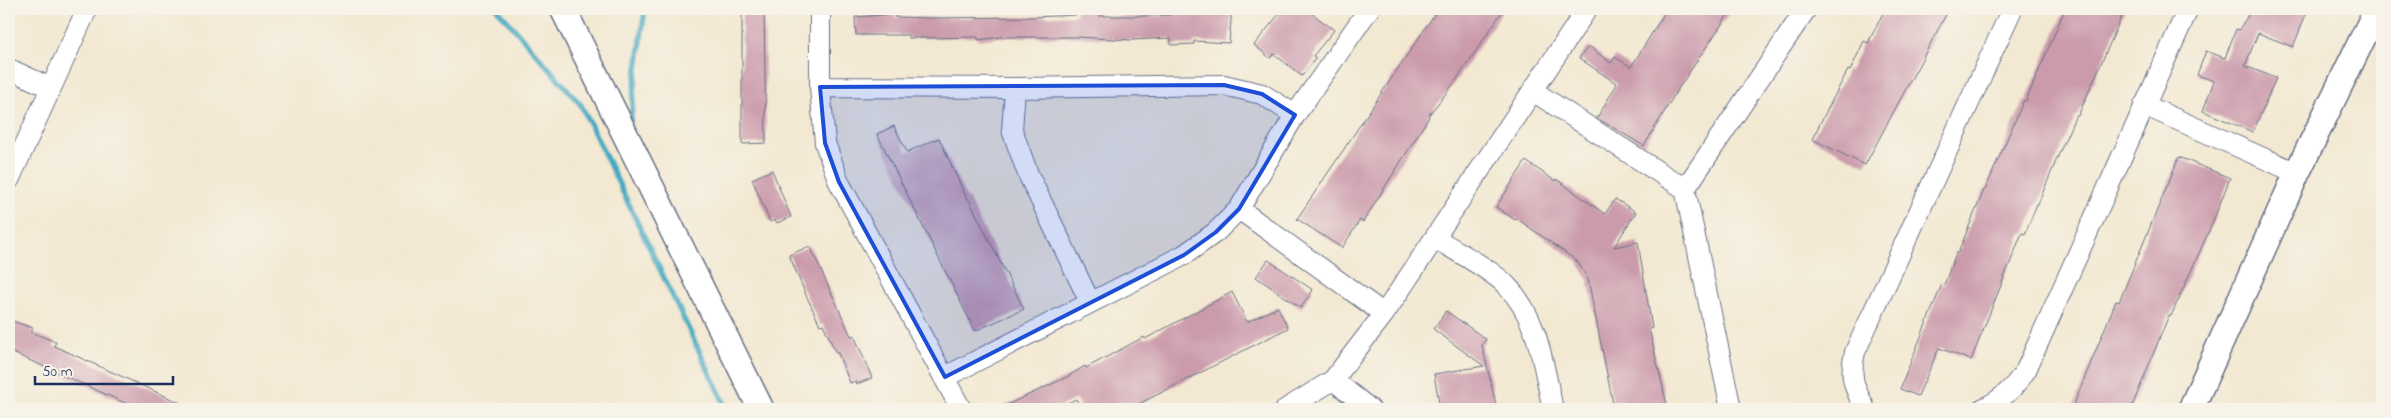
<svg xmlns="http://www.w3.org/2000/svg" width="2391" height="418" viewBox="0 0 2391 418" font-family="'Indie Flower',sans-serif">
<rect width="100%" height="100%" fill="#f7f3e8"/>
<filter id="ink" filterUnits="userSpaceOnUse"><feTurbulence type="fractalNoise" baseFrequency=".02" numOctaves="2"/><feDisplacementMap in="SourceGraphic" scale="10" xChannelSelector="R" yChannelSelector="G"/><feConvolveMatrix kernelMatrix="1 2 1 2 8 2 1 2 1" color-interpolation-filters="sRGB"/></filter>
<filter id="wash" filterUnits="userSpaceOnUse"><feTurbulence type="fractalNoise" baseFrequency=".0096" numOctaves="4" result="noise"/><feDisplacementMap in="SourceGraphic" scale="20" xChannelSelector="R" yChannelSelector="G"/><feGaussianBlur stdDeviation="1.12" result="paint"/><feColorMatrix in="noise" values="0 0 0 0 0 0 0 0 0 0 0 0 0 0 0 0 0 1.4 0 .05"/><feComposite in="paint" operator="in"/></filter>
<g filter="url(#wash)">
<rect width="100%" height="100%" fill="#f3e8d1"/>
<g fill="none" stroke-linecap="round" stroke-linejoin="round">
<path stroke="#42a9c2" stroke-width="5.5" d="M497,9L581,105L727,409
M630,123L645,9"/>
</g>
<g id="blocks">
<path fill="#cb9bac" d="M742,9H764L766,143L742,144Z
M1076,9H1099V16H1141L1170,15V9H1232L1229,43L1194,41V44L1171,45V38L1131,40L1077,37H1000L978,40V37L929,38H909V35H856L855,17L894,14V17L930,18L1032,17L1076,15Z
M1283,9H1306L1334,30L1313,56L1316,58L1302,76L1274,54L1270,58L1254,45Z
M1438,9H1504L1455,82L1428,116L1429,117L1363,222L1360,220L1342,248L1297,219Z
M1667,9H1732L1676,92L1644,146L1597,118L1617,84L1579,58L1589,46L1611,63L1615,57L1631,67Z
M1885,9H1949L1865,165L1812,139L1848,70L1850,71L1864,41L1868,43Z
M2065,9H2125L2078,116L2076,115L2064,142L2038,204H2037L2025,234L2022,233L1971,360L1939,348L1918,396L1900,389L1942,284L1944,285L1956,253H1958L1984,190H1985L2024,100L2026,101Z
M2252,9H2308L2293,47L2258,33L2245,66L2276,78L2253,132L2203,111L2214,81L2197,75L2206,51L2225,58L2236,29L2239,30Z
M894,126L907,152L939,138L967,199L968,198L1024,309L975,331L877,134Z
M2179,157L2230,178L2212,224L2171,316L2169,315L2131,409H2072L2116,301L2119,302Z
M1526,161L1555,181L1556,179L1605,214L1615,199L1636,212L1614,247L1638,242L1652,328L1649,329L1668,409H1614L1588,279L1577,261L1516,218L1515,220L1496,207Z
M772,170L791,217L777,223L775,220L770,222L752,179Z
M810,246L851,336L854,335L872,378L857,384L856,381L850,383L838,353H836L823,324L820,325L806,295L789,255Z
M1268,260L1313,290L1301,308L1256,277Z
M1232,292L1247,322L1278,307L1288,328L1129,409H1082L1076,399L1055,409H998L1067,377L1085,366L1086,368L1144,337L1145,339Z
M1446,311L1486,339L1482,345L1497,409H1440L1434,374L1484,366L1433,329Z
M9,320L33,328L31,332L56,342L54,346L194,409H122L125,403L9,351Z"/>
</g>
</g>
<g filter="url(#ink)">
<use href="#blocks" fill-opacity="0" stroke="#677086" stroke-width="1"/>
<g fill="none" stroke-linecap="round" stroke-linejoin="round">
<defs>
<path id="minor" d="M820,9V87L825,143L839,182L961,409
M9,69L49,87
M820,87L1015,88L1224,85L1262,94L1295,115
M1015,88L1012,130L1028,174L1090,302
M1533,91L1685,189L1731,409
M2144,105L2297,173
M9,180L87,9
M1685,189L1806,9
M1239,209L1384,314
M1435,238C1454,250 1492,270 1506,285C1539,318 1543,366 1553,409
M945,377L1184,255L1216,232L1239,209L1295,115L1369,9
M1333,380L1370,409
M1286,409L1333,380L1384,314L1587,9
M1865,409C1854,387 1849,377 1855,352L2012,9
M1982,409C2002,400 2014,388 2026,370L2188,9"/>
<path id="tertiary" d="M563,9L761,409
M2191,409L2297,173L2377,9"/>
</defs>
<use href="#minor" stroke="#677086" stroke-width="22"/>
<use href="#tertiary" stroke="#677086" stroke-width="28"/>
<use href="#minor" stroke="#fff" stroke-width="20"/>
<use href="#tertiary" stroke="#fff" stroke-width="25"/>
</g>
</g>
<path fill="#1d4ed8" fill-opacity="0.2" stroke="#1d4ed8" stroke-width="4" stroke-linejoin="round" d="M1224,85L1262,94L1295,115L1239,209L1216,232L1184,255L945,377L839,182L825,143L820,87Z"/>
<rect width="2391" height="418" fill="none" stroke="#f7f3e8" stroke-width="30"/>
<path d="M35 376v8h138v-8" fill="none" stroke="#1b2f5e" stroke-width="2.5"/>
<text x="42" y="376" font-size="15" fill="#1b2f5e" stroke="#f7f3e8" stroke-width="4" paint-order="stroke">50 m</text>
</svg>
